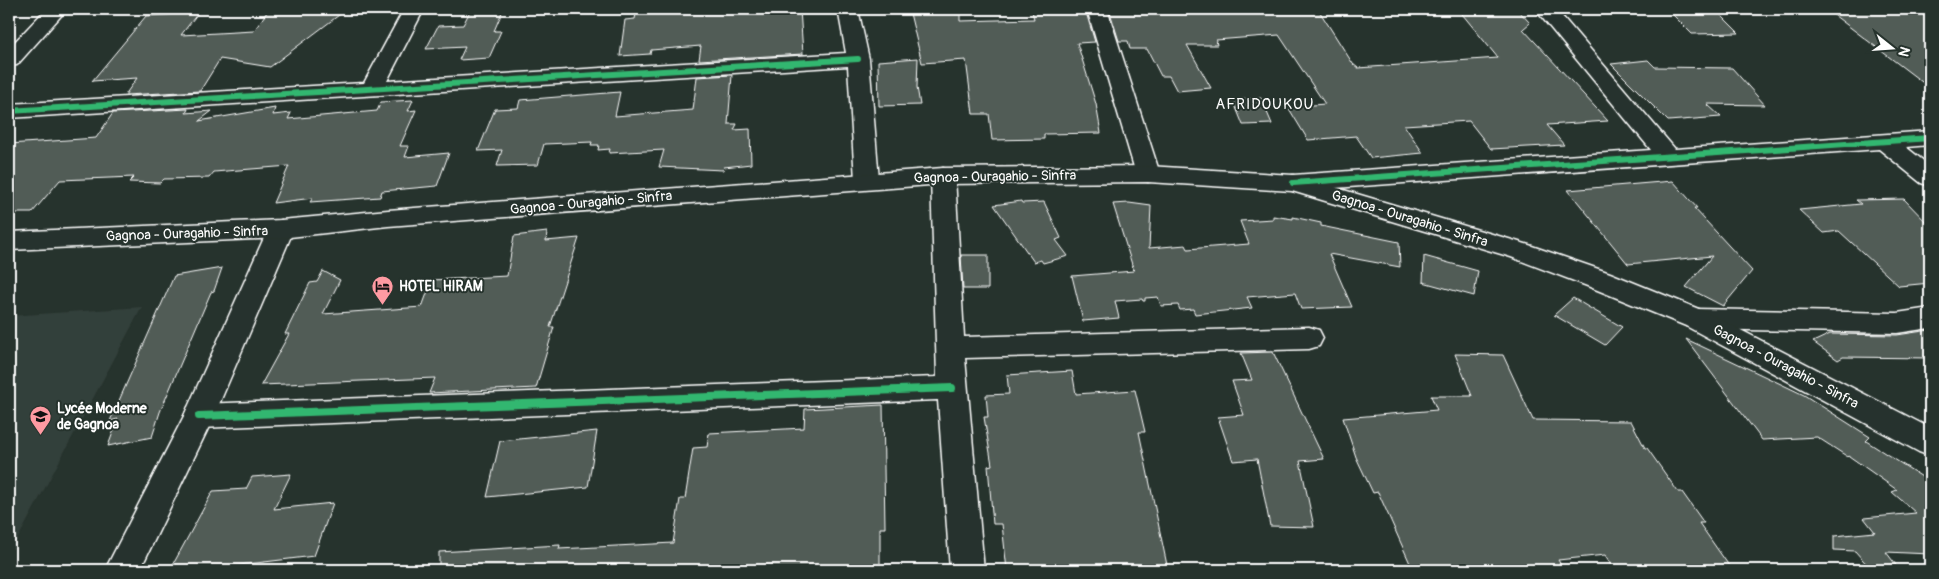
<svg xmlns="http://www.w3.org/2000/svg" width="1939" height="579" viewBox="0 0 1939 579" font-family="Pangolin,sans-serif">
<rect width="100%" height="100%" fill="#26332d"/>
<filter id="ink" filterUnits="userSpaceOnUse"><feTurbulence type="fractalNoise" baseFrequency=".02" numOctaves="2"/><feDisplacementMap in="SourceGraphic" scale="10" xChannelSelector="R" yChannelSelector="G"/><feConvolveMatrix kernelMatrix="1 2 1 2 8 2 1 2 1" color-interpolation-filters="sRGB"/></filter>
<g filter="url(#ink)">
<path fill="#333f3a" d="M142,307L9,555V316Z"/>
<path fill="#515c57" stroke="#fff" d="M269,9H347L270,67L220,59L200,91L125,95L137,78L92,81L146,16L198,13L181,35L236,32L254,31Z
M645,9H800L803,54L699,60L701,46L651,50L650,54L620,56L625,20L635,19L636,14L644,13Z
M909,9H955V14H960V21L1034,19L1032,11L1085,9L1095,42L1077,43L1096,104L1101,133L1044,134V139L992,140L989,114H973L966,60L922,63Z
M1109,9L1215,11L1213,9H1318L1353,64L1358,68L1498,58L1458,9H1517L1530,23L1523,29L1608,121L1547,125L1564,145L1491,149L1469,121L1404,125L1423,153L1371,158L1356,136L1308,140L1288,107L1325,104L1279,35L1216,40L1217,45H1187L1211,88L1177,91L1169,76H1161L1147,49H1130L1128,41H1119Z
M1667,9H1715L1739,33L1692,34Z
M1826,9H1930V88Z
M503,10L494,31H501L489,58L459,60L465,47L426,49L438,26L463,25L470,11Z
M918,58L917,87L920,105L879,106L878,61Z
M1648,60L1655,67L1732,68L1765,105L1707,104L1721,117L1668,121L1611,64Z
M732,75L728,124H737L734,130L750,129L751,164L724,167L723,170L659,167L664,150L609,153L610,149L598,150L599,145H591L592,142L544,144L538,165L497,166L502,150L478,151L495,109L518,108L520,100L620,92L615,116L693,110L697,77Z
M1261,98L1272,124L1243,125L1233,100Z
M413,100L408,111L416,110L400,146H409L405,157L449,153L437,186L382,191L380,197L310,202L313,198L273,203L289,166L214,172L209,178L164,179L160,183L129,182L134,177L60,180L32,213H9V144L96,138L113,113L188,109L186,113L212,111L199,121L275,108L273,115L291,113L288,119L377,111L381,102Z
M1673,181L1697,208H1694L1752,271L1723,306L1686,287L1712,256L1628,264L1568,190Z
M1904,199L1930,226V283L1899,286L1839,231L1824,233L1799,210L1861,204L1856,200Z
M1021,201L1022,203L1044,202L1061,238L1056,240L1068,256L1043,263L1041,260L1034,262L994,205Z
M1129,203L1151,206L1149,248L1186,245L1188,249L1249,244L1240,221L1273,219V216L1293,219V217L1321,223V226L1399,242L1400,267L1329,254L1352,307L1301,309L1295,293L1247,297L1252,308L1195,314L1193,309L1180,310L1178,305L1161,306L1158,297L1145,298V301H1143L1142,299L1115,301L1119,318L1083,321L1072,276L1134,271L1113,204Z
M547,232L546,241L579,238L550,327H554L536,388L429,393L435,378L261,385L289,334H285L310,283L317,282L323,271L340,280L323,314L422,307L432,280L507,276L514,236Z
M961,255H988V289H963Z
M1424,256L1478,271L1474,296L1423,282Z
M222,268L214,291L211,292L160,412L152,437L108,446L118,419L110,421L174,276Z
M1573,298L1622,327L1605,345L1554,315Z
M1930,330V358L1843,357L1838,360L1813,342L1830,334L1897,335Z
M1686,339L1804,395L1870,437L1866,441L1930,482V554L1886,552L1896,565L1870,568L1855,551L1834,550V536L1875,532L1864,518L1916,513L1892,492L1897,490L1849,456L1848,457L1817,437L1762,440Z
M1273,352L1324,459L1300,461L1314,527L1270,526L1257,459L1233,461L1218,417L1244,415L1232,381L1252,380L1241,353Z
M1455,354L1503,355L1533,420L1631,421L1645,448H1647L1678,492H1682L1704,523H1699L1732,570H1615L1605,555L1558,560L1564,570H1413L1378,492L1373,493L1356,457L1343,418L1437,410L1431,396H1472Z
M1072,371L1076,394L1135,390L1145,432H1139L1168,570H1007L1002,524H993L988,466L992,465L984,417H988L986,395L1009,394L1007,375Z
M883,405L885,528H880V570H439V552L560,545L559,549L673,543L680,499H685L693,448L707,447L709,433L804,428L805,409Z
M597,431L588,487L487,497L500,441Z
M291,474L274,509L333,503L314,556L198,570H170L213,491L246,489L252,477Z"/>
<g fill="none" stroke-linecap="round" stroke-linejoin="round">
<defs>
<path id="minor" d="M46,9H67L17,65L9,66V48Z
M404,9H424L387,81L846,53L838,9H858L869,59L879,180L876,186L867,188L858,186L855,180L848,66L9,118V104L364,83Z
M1087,9H1107L1160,174L1157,179L1148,182L1139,179L1136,174Z
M1535,9H1556L1675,149L1930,131V145L1906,147L1930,166V186L1921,183L1879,149L1293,191L1284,189L1281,183L1284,177L1293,175L1651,150Z
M943,168L952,171L955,176L964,337L1309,327L1319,330L1323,338L1319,346L1309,349L965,358L984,570H950L938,400L199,428L188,425L184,416L188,407L199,404L937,377L931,176L934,171Z
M1930,308V328L1897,333L1696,329L1686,326L1682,319L1686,312L1696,309L1897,313Z"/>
<path id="tertiary" d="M281,220L290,223L294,229L214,416L140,570H105L184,416L268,229L272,223Z"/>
<path id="secondary" d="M1148,166L1293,175L1529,245L1610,273L1706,312L1930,428V456L1919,452L1686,326L1590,287L1511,257L1292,191L1148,182L943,184L388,226L281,238L9,250V232L281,220L388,210L943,168Z"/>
</defs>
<use href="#minor" stroke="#fff" stroke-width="3"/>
<use href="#tertiary" stroke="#fff" stroke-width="3"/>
<use href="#secondary" stroke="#fff" stroke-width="3"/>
<use href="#minor" fill="#26332d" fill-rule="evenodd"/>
<use href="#tertiary" fill="#26332d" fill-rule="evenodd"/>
<use href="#secondary" fill="#26332d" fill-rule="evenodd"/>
<defs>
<path id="cycleway-far1" d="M9,111L858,59
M1293,183L1930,138"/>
<path id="cycleway" d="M199,416L952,388"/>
</defs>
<use href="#cycleway-far1" stroke="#26332d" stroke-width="9"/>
<use href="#cycleway" stroke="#26332d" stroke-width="11"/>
<use href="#cycleway-far1" stroke="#33b770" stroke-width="6"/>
<use href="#cycleway" stroke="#33b770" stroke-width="8"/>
</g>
</g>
<defs>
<symbol id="hotel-pin" viewBox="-11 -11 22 30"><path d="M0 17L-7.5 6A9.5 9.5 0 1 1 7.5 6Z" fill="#ff9aa2" stroke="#26332d"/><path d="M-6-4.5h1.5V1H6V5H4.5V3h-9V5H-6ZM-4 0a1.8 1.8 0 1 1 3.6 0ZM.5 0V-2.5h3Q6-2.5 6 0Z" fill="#111"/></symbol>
<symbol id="school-pin" viewBox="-11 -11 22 30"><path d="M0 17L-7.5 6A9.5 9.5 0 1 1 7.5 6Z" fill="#ff9aa2" stroke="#26332d"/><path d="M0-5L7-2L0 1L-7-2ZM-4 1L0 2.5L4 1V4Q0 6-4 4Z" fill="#111"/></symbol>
</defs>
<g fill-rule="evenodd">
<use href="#hotel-pin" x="370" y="274" width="25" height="34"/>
<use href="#school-pin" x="28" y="404" width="25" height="34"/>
</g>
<g text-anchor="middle" stroke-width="4" stroke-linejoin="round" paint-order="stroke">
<g font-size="14" fill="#fff" stroke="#26332d">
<text transform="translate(995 176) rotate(-1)" y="5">Gagnoa - Ouragahio - Sinfra</text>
<text transform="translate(591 202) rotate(-5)" y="5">Gagnoa - Ouragahio - Sinfra</text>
<text transform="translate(1410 218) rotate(17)" y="5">Gagnoa - Ouragahio - Sinfra</text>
<text transform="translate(187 233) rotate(-2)" y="5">Gagnoa - Ouragahio - Sinfra</text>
<text transform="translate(1786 366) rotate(28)" y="5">Gagnoa - Ouragahio - Sinfra</text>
</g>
<g font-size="14" font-weight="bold" fill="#fff" stroke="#26332d" text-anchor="start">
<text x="399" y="291">HOTEL HIRAM</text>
<text x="57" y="413">Lycée Moderne<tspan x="57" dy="16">de Gagnoa</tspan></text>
</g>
<g font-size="15" letter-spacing="1" fill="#fff" stroke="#26332d">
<text x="1265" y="109">AFRIDOUKOU</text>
</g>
</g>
<rect width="1939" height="579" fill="none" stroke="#26332d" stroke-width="30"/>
<rect x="15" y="15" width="1909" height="549" fill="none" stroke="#fff" stroke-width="2" filter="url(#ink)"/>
<g transform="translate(1892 48) rotate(107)" stroke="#26332d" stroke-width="4" paint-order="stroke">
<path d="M0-4L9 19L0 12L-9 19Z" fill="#ffffff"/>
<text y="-8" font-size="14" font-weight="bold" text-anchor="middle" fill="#ffffff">N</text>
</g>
</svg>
